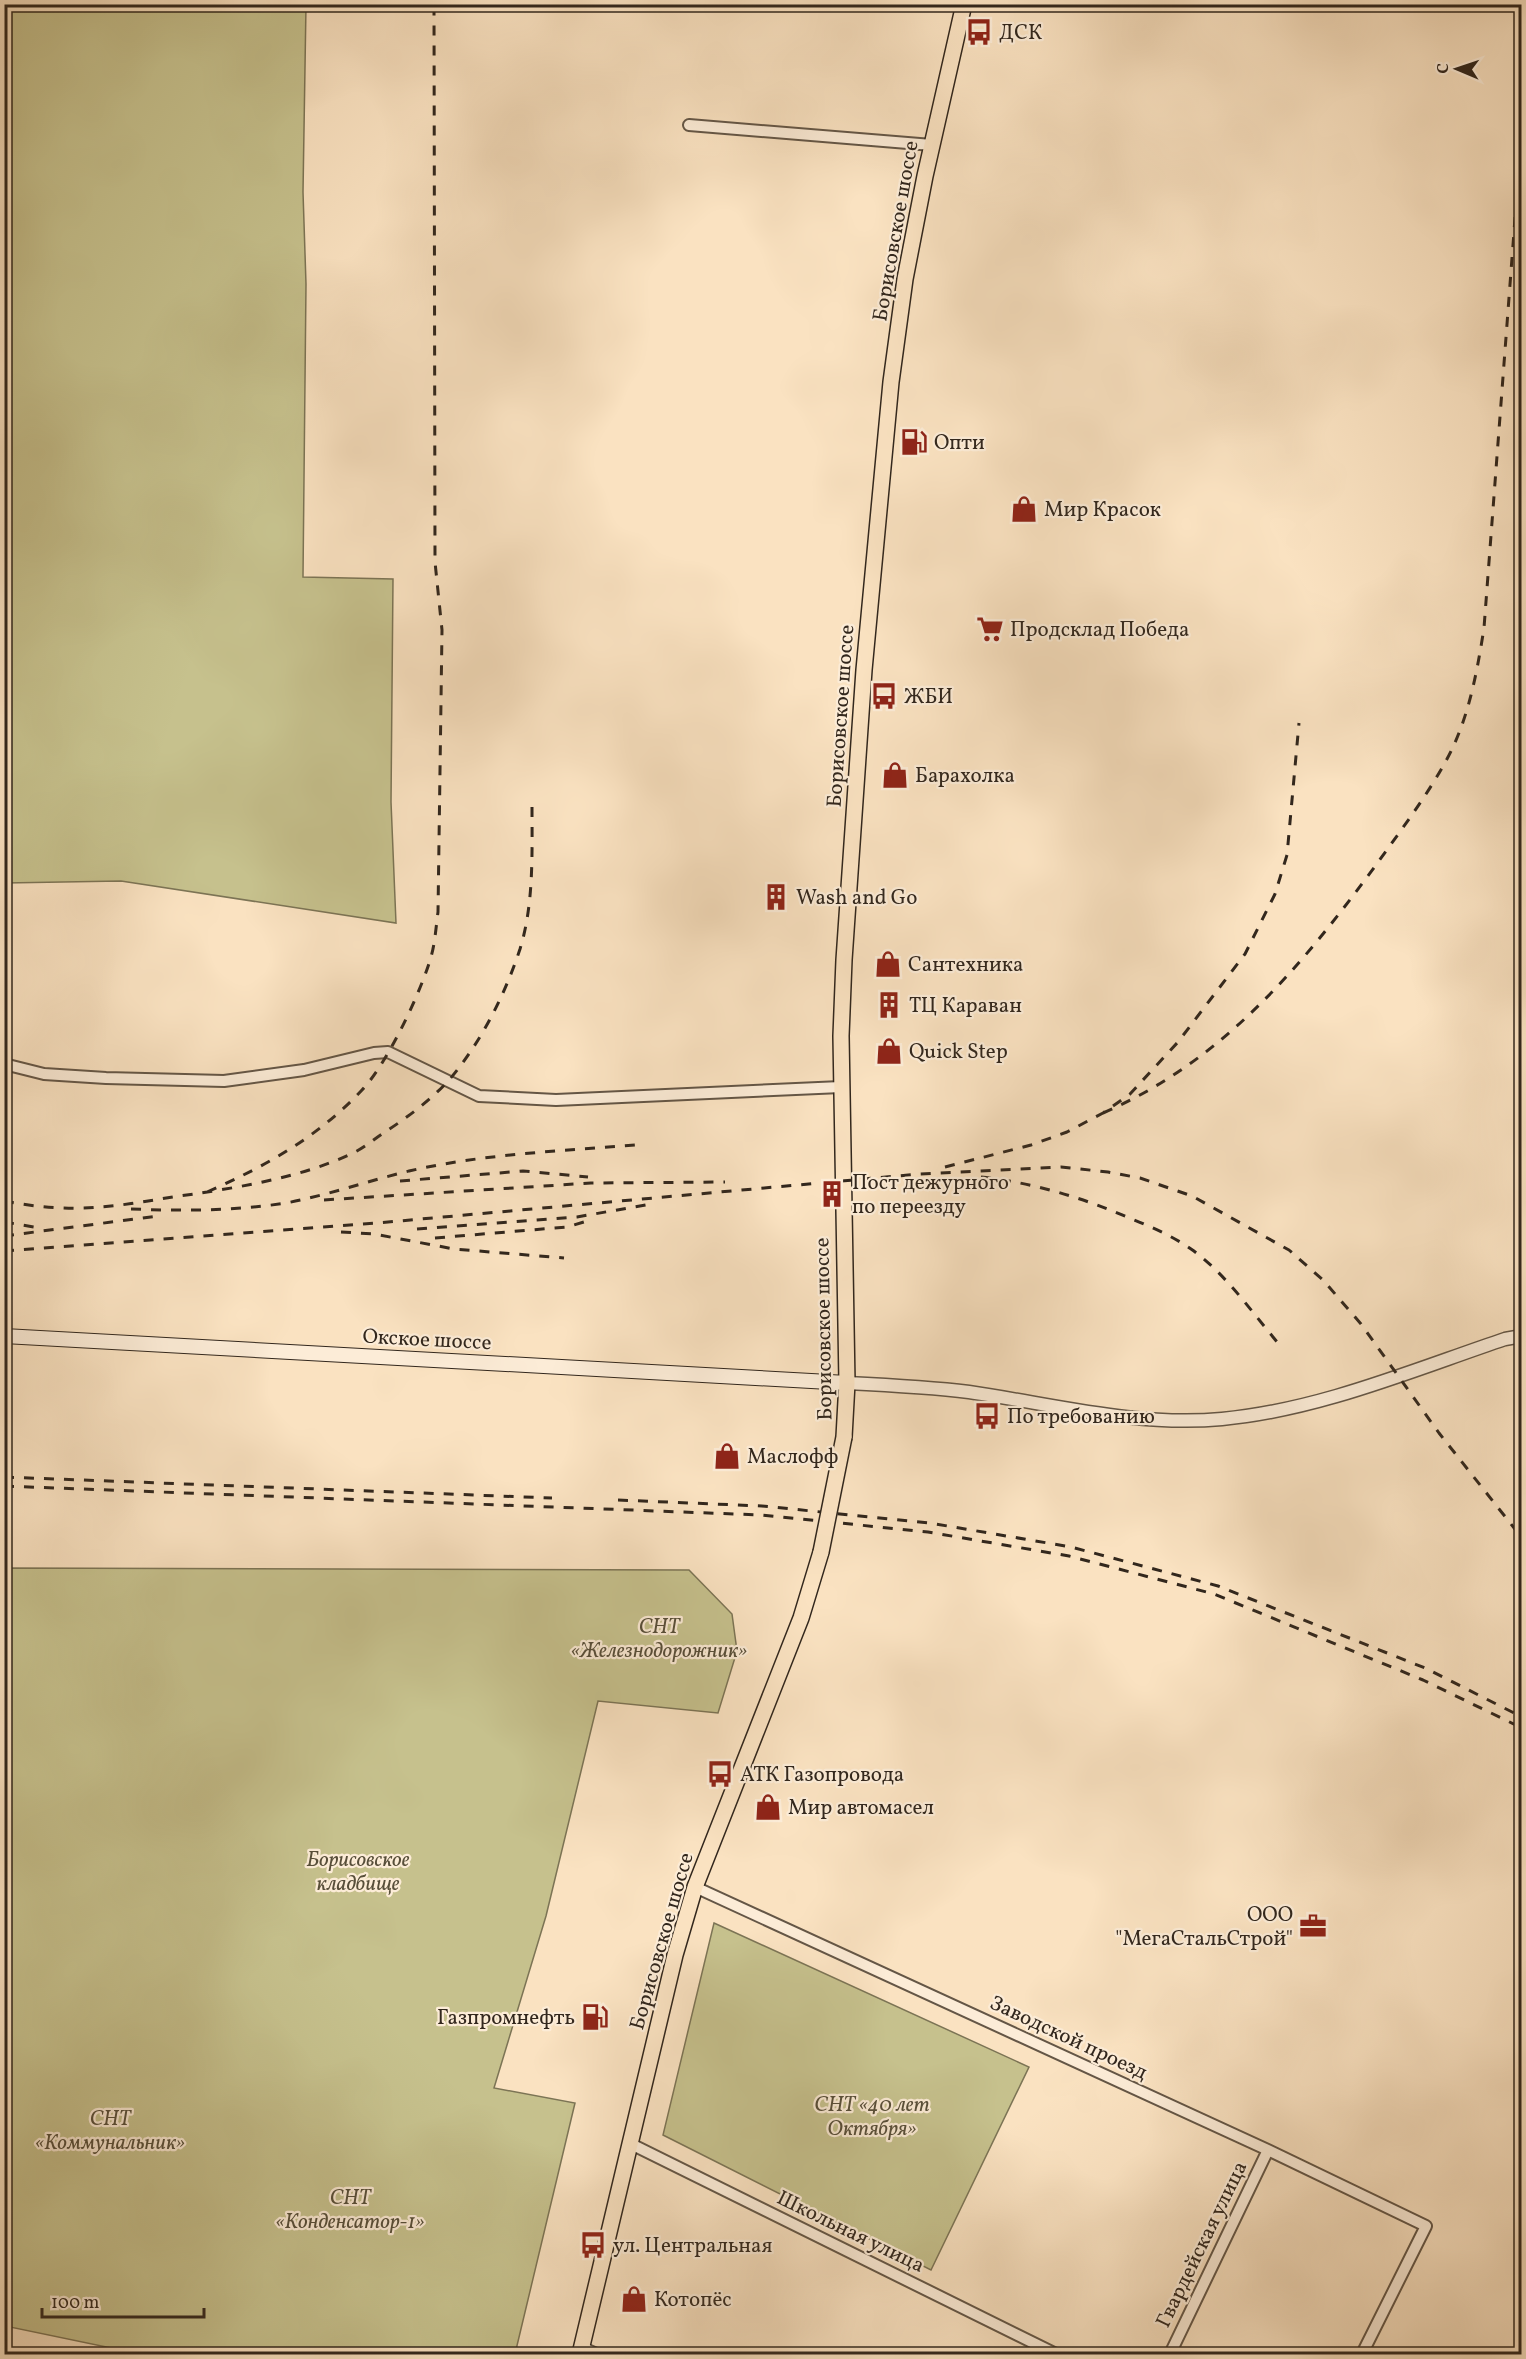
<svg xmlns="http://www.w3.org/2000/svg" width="1526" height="2359" viewBox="0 0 1526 2359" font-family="Vollkorn,serif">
<rect width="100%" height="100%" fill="#fae2c1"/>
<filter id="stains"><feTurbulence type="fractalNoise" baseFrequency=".00333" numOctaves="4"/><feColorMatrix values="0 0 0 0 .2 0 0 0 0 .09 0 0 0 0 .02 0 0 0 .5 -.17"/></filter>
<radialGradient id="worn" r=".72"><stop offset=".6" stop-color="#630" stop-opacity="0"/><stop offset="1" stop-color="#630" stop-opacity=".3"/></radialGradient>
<path fill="#c6c18d" stroke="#7c7455" stroke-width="1.5" d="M4,5H306L303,192L306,284L303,577L393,579L391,802L396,923L121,881L5,883Z
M5,1568L689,1570L732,1614L737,1651L718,1713L598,1701L546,1916L494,2088L575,2103L515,2354H140L5,2326Z
M714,1923L1029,2067L931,2270L663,2135Z"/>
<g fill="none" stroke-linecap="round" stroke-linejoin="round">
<defs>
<path id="minor" d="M689,125L932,145
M4,1064L44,1074L106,1078L224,1081L304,1070L374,1053L388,1052L479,1096L556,1100L841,1087
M695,1887L1268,2150L1426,2226L1362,2354
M629,2143L1056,2354
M1170,2354L1268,2150"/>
<path id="tertiary" d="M847,1383C888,1385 929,1387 969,1392C1052,1404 1137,1427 1222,1419C1319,1410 1413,1370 1505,1339L1522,1336
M581,2348L595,2354"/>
<path id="secondary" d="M4,1336L847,1383"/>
<path id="primary" d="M844,1437L847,1383L841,1036L844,960L864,670L891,382L905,279L925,176L964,4
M580,2354L675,1955L695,1887L801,1618L821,1552"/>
</defs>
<use href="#minor" stroke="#645646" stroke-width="14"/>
<use href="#tertiary" stroke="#645646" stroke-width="15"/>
<use href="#secondary" stroke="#32271d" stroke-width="16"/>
<use href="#primary" stroke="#32271d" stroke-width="18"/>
<use href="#minor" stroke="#fcecd7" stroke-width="10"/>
<use href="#tertiary" stroke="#fcecd7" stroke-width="12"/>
<use href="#secondary" stroke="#fcecd7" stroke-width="14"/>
<use href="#primary" stroke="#fae2c1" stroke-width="15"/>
<path stroke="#32271d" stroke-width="3" stroke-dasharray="10 10" stroke-linecap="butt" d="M1516,4L1522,40
M1103,1113C1223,1061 1300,968 1376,865C1401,830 1427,796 1447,759C1469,718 1477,672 1484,628L1522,126
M945,1167L1031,1145L1067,1132L1103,1113L1130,1094L1178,1042L1245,954L1275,894L1287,855L1299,723
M981,1177C1035,1183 1084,1198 1134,1220C1154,1228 1174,1237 1191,1249C1225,1273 1251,1311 1278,1343
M400,1181L523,1171L588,1177
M207,1192C266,1166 318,1137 362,1090C387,1064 421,992 431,957C435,943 436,927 438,912L442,630L435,562L434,4
M324,1200L591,1183L725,1182
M4,1201C35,1207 69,1210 99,1207C131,1205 162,1198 194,1194C247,1186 306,1176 355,1152C365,1147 373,1140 382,1134C405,1119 430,1101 449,1080C480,1044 505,995 520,949C534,904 532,853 532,806
M131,1209C183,1211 234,1211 286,1203C328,1195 368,1181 409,1171C483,1154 560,1151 635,1145
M4,1222L34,1227
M417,1229L577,1217L651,1204
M341,1232L374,1234L454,1249L564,1258
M4,1236L158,1216
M435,1238L567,1227L587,1221
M4,1251L388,1222L919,1174L1061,1167L1108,1172L1140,1178L1192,1196L1289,1250L1323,1280L1361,1324L1439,1433L1522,1538
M4,1477L552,1498
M4,1486L761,1515L928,1532L1069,1556L1214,1594L1423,1680L1522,1728
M618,1500L762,1506L930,1523L1071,1547L1218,1586L1425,1668L1522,1717"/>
<defs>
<path id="primary-bridge" d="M821,1552L844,1437"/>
</defs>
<use href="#primary-bridge" stroke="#32271d" stroke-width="18" stroke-linecap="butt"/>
<use href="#primary-bridge" stroke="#fae2c1" stroke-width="15"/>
</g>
<defs>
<symbol id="bus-bare" viewBox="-9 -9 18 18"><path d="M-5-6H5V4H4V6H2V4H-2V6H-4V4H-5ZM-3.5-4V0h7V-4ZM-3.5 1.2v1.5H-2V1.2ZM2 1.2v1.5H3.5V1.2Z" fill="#8f2418" stroke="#fcecd7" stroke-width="2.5" paint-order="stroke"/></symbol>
<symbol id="fuel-bare" viewBox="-9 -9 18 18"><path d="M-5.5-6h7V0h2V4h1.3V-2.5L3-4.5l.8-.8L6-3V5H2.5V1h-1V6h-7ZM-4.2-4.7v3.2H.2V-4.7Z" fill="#8f2418" stroke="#fcecd7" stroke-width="2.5" paint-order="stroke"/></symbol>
<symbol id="shop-bare" viewBox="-9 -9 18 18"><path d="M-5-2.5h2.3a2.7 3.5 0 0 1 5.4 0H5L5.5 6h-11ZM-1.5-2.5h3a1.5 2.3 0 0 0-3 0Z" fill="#8f2418" stroke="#fcecd7" stroke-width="2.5" paint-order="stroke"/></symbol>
<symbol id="supermarket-bare" viewBox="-9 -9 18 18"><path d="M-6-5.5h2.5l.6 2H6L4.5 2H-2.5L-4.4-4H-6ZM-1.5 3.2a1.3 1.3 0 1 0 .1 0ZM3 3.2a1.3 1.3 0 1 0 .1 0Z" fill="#8f2418" stroke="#fcecd7" stroke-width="2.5" paint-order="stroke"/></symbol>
<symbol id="building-bare" viewBox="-9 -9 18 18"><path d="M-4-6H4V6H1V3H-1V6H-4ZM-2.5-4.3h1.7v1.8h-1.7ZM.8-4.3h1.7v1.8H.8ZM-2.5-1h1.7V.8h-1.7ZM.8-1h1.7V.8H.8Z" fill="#8f2418" stroke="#fcecd7" stroke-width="2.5" paint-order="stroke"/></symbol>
<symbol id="office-bare" viewBox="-9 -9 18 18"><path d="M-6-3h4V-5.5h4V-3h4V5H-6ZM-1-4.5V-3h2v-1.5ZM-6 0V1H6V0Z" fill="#8f2418" stroke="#fcecd7" stroke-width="2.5" paint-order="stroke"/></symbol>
</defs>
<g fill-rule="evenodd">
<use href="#bus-bare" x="960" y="13" width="38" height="38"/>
<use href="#fuel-bare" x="895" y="423" width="38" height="38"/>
<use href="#shop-bare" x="1005" y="490" width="38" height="38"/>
<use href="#supermarket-bare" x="971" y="610" width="38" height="38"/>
<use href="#bus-bare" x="865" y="677" width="38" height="38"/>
<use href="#shop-bare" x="876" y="756" width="38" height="38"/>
<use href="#building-bare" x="757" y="878" width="38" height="38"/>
<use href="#shop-bare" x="869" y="945" width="38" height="38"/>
<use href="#building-bare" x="870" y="986" width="38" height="38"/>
<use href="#shop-bare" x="870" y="1032" width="38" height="38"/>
<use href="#building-bare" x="813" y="1175" width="38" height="38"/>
<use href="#bus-bare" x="968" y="1397" width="38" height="38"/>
<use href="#shop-bare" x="708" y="1437" width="38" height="38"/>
<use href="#bus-bare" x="701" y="1755" width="38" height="38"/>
<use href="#shop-bare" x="749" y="1788" width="38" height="38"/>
<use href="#office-bare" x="1294" y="1907" width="38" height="38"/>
<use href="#fuel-bare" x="576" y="1998" width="38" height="38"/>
<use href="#bus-bare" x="574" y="2226" width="38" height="38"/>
<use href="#shop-bare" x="615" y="2280" width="38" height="38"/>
</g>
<g text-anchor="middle" stroke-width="4.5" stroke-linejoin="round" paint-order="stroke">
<g font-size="21" fill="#32271d" stroke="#fcecd7" text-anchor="start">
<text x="999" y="39">ДСК</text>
<text x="934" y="449">Опти</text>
<text x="1044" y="516">Мир Красок</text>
<text x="1010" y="636">Продсклад Победа</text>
<text x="904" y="703">ЖБИ</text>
<text x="915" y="782">Барахолка</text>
<text x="796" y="904">Wash and Go</text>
<text x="908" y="971">Сантехника</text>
<text x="909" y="1012">ТЦ Караван</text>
<text x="909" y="1058">Quick Step</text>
<text x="852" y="1189">Пост дежурного<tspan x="852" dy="24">по переезду</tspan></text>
<text x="1007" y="1423">По требованию</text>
<text x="747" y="1463">Маслофф</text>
<text x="740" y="1781">АТК Газопровода</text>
<text x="788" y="1814">Мир автомасел</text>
<text x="1293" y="1921" text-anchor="end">ООО<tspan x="1293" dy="24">"МегаСтальСтрой"</tspan></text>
<text x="575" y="2024" text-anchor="end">Газпромнефть</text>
<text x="613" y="2252">ул. Центральная</text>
<text x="654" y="2306">Котопёс</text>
</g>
<g font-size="21" fill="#32271d" stroke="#fcecd7">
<text transform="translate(895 231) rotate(-80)" y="7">Борисовское шоссе</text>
<text transform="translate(840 716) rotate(-86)" y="7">Борисовское шоссе</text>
<text transform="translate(823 1329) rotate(-91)" y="7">Борисовское шоссе</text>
<text transform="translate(427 1339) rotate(3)" y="7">Окское шоссе</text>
<text transform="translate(661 1941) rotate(-74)" y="7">Борисовское шоссе</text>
<text transform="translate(1069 2037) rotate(25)" y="7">Заводской проезд</text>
<text transform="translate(851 2231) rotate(26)" y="7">Школьная улица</text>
<text transform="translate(1201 2244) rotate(-64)" y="7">Гвардейская улица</text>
</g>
<g font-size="21" font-style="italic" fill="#574e39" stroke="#fcecd7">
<text x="659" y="1633">СНТ<tspan x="659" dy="24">«Железнодорожник»</tspan></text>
<text x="358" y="1866">Борисовское<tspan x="358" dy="24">кладбище</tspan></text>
<text x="872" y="2111">СНТ «40 лет<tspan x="872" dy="24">Октября»</tspan></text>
<text x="110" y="2125">СНТ<tspan x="110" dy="24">«Коммунальник»</tspan></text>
<text x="350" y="2204">СНТ<tspan x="350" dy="24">«Конденсатор-1»</tspan></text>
</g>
</g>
<rect width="1526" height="2359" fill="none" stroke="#fae2c1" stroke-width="24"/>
<rect x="6" y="6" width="1514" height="2347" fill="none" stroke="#32271d" stroke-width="3"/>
<rect x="12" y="12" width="1502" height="2335" fill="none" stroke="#32271d" stroke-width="1.5"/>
<g transform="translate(1457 69) rotate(272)" stroke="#fcecd7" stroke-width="4.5" paint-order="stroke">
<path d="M0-4.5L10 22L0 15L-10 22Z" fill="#32271d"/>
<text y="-9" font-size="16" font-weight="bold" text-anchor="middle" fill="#32271d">С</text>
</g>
<path d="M42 2308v9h162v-9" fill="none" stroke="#32271d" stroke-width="3"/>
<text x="51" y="2308" font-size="18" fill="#32271d" stroke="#fcecd7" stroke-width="4.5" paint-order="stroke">100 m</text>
<rect width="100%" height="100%" filter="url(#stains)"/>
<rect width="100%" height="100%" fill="url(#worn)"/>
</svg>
